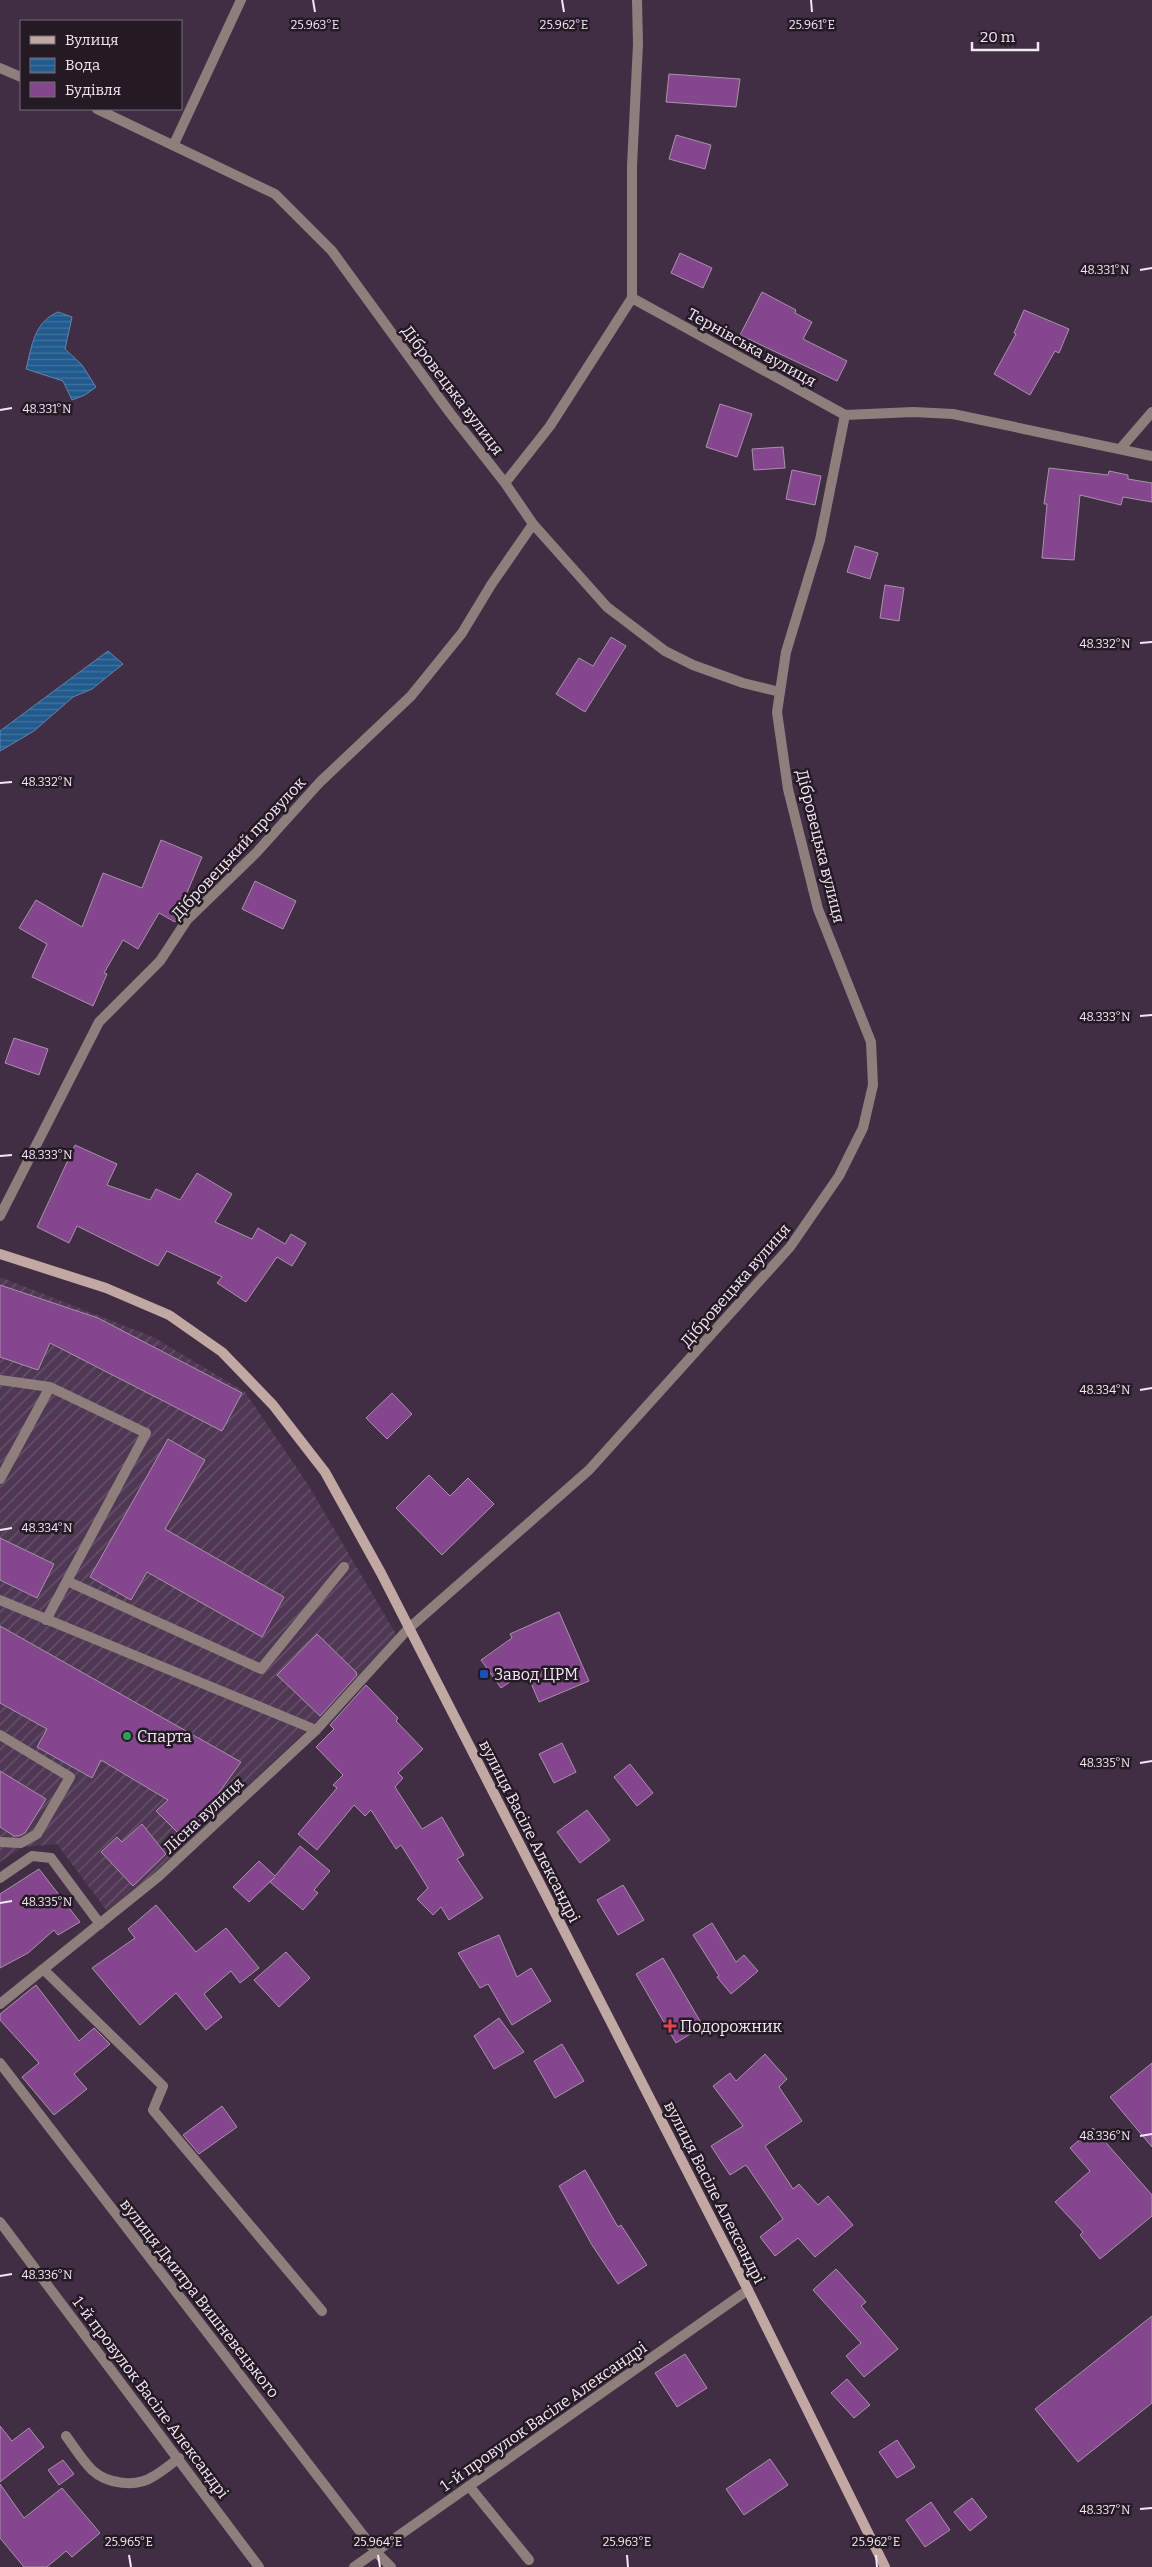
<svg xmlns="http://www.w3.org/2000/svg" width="1152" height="2567" viewBox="0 0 1152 2567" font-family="Bitter,serif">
<defs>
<pattern id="industrial-furrows" width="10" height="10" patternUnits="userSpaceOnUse" patternTransform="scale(1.25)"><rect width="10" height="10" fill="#503854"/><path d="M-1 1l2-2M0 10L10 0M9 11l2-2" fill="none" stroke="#6a556d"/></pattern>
<pattern id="water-rules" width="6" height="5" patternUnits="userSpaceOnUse" patternTransform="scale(1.25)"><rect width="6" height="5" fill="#215b8e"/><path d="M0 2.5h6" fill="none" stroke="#42739e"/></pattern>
</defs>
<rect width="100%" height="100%" fill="#422e44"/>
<path fill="url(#industrial-furrows)" d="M0,1277L153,1337L245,1392L307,1483L397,1636L311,1726L155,1873L107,1911L57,1844L23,1847L0,1862Z"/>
<path fill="url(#water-rules)" stroke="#6085ad" d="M58,312L72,317L65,349L82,365L96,387L85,395L72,400L63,381L26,369C32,346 34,322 58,312Z
M108,651L123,664L92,689L73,697L34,731L0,751V731Z"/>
<path fill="#84478d" stroke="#a992ac" d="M669,74L740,79L736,107L666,102Z
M676,135L711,145L705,169L669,159Z
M680,253L712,268L703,288L671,273Z
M762,292L796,310L795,313L812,322L803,339L847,361L837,381L740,335Z
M1024,310L1069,329L1059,353L1055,351L1030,395L994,374L1016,334L1014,333Z
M720,404L752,414L737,457L706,447Z
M783,447L785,468L754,470L752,449Z
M1049,468L1108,475L1109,471L1128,475V479L1152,483V502L1123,497L1121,505L1080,495L1074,560L1042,558L1047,504H1044Z
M792,470L821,476L815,505L786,499Z
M855,546L878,553L870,579L847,572Z
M885,585L904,588L899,621L880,618Z
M611,637L626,646L585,712L556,694L579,658L593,666Z
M161,840L202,857L183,902L185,903L175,922L159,913L138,949L123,940L104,973L107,974L93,1006L32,977L47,944L19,928L36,900L82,927L103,873L142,888Z
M255,881L296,901L283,929L242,909Z
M14,1038L48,1049L39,1075L5,1063Z
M75,1145L117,1164L107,1185L150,1200L156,1189L180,1200L197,1173L232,1194L215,1222L252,1239L258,1228L285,1244L291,1234L306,1243L292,1266L277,1257L246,1302L217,1283L222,1277L167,1251L158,1266L77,1226L69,1243L37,1227Z
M0,1285L98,1318L242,1393L222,1431L50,1343L38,1370L0,1357Z
M392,1393L412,1414L387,1439L366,1418Z
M168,1439L205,1460L165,1529L284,1597L262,1637L147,1572L131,1600L90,1577Z
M429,1475L450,1496L468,1478L494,1504L442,1555L396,1508Z
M0,1538L54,1564L37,1598L0,1580Z
M559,1612L589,1681L539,1702L526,1671L501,1688L481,1660L512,1638L510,1634Z
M0,1626L241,1762L193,1829L183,1838L156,1811L168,1800L101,1760L92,1778L37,1747L47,1729L0,1703Z
M317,1634L356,1672L357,1675L320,1716L277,1675Z
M366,1685L398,1718L396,1721L423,1749L398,1773L403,1778L395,1787L422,1829L442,1817L464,1855L457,1859L483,1898L449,1920L441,1907L433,1915L417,1899L428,1888L401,1845L396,1849L371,1810L365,1816L354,1805L317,1850L298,1834L337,1788L333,1785L343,1775L316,1747L334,1729L330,1725Z
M562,1743L576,1772L554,1783L539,1754Z
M630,1764L653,1793L637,1806L614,1777Z
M0,1771L46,1799L25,1833L19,1836H14L0,1827Z
M587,1810L610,1840L580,1863L557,1832Z
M142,1824L166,1854L133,1886L101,1852L117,1837L122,1842Z
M300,1846L330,1871L314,1890L318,1893L303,1910L270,1882L275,1877L249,1902L233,1887L259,1861L275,1876Z
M39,1869L80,1922L58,1935L54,1930L28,1953L0,1968V1894Z
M623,1885L644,1920L618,1935L597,1900Z
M156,1905L196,1952L226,1928L259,1968L240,1983L231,1971L204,1994L222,2017L206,2030L176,1993L140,2025L92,1968L135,1938L128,1929Z
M712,1923L736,1962L744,1955L758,1971L731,1994L717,1977L719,1976L693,1935Z
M499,1935L517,1977L531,1968L551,2001L512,2025L488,1984L480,1988L458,1953Z
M286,1952L310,1978L279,2007L254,1980Z
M663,1958L703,2026L676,2043L636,1974Z
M36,1985L79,2041L94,2028L110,2044L74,2074L87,2089L54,2115L22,2077L39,2063L0,2020V2014Z
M499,2018L524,2052L494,2069L474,2036Z
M562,2044L584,2081L555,2098L534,2061Z
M765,2054L787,2079L779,2087L802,2121L765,2146L793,2189L799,2184L818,2205L828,2196L853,2225L815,2257L798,2238L775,2256L760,2237L783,2219L746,2165L730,2175L711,2146L743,2126L713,2086L730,2073L736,2081Z
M1152,2063V2147L1110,2097Z
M222,2106L237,2127L199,2154L183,2135Z
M1093,2128L1152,2195V2216L1100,2259L1080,2235L1083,2232L1055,2202L1090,2171L1070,2148Z
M585,2170L618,2227L621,2225L647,2265L618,2284L592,2245L559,2186Z
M836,2269L866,2302L861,2306L898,2349L864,2377L846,2356L861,2343L813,2290Z
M1152,2316V2403L1078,2462L1035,2409Z
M685,2354L707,2388L677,2407L655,2373Z
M847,2379L870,2405L854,2418L831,2393Z
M0,2426L12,2441L29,2428L44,2447L0,2482Z
M897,2440L915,2467L897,2478L879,2452Z
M770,2459L788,2485L744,2515L726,2489Z
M63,2460L74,2474L59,2485L48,2470Z
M0,2484L24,2518L62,2488L100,2533L72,2557L66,2551L47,2567H24L0,2538Z
M972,2498L987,2517L970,2531L954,2512Z
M931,2502L950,2530L925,2547L906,2520Z"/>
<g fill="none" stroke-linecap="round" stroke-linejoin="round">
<path stroke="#8f7f7c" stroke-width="10" d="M0,1380L50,1387L0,1479
M67,1581L261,1669L344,1567
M0,1600L316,1730
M46,1620L146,1433L50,1387
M0,1735L70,1777L37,1834L21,1843L0,1842
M0,1878L32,1856L51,1858L100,1924
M43,1969L163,2086L153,2110L322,2311
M66,2436C74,2447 82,2460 92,2470C107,2484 136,2488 154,2476C163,2471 171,2464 179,2458
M469,2486L529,2560
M376,2552L391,2567"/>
<path stroke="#8f7f7c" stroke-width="10" d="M0,68L21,77
M97,109L275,194L332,251L450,413L505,483L533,524L607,607L665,651L693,665L743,683L780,692
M174,144L241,0
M632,298L845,415L913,412L953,414L1152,456
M632,298V166L638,44L637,0
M1121,448L1152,412
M505,483L550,426L632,298
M0,1216L99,1022L160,961L187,920L257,852L320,782L411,696L462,633L491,585L533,524
M0,2004L159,1876L316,1730L408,1629L589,1470L790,1247L839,1176L863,1128L873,1085L871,1042L818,909L788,789L777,712L786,652L820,540L845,415
M0,2063L376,2552
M0,2222L259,2567
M354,2567L748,2290"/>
<path stroke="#c2a8a2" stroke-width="10" d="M0,1254L106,1288L169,1315L222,1352L273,1405L325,1472L381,1573L748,2290L885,2567"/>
</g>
<path fill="none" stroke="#f4e7f5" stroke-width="2" d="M313,0L315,12M562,0L564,12M811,0L812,12M1140,270L1152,268M0,410L12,408M1140,643L1152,642M0,783L12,782M1140,1016L1152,1015M0,1156L12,1155M1140,1390L1152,1388M0,1530L12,1528M1140,1763L1152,1761M0,1903L12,1901M1140,2136L1152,2134M0,2276L12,2274M1140,2509L1152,2508M129,2555L131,2567M378,2555L380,2567M627,2555L628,2567M876,2555L877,2567"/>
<rect fill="#1a4fb4" stroke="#231a24" stroke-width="2" x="479" y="1669" width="10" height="10" rx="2.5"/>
<circle fill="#2e9e5b" stroke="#231a24" stroke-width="2" cx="127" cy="1736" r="5"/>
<path fill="#e0444e" stroke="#231a24" stroke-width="2" d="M667.5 2018.5h5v5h5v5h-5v5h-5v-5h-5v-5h5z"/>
<g text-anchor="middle" stroke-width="5" stroke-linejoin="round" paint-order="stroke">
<g font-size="16" fill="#f4e7f5" stroke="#231a24">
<text transform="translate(752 347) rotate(29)" y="6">Тернівська вулиця</text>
<text transform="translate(453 390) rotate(53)" y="6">Дібровецька вулиця</text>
<text transform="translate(821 846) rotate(76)" y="6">Дібровецька вулиця</text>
<text transform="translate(238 848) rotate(-47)" y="6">Дібровецький провулок</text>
<text transform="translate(735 1285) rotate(-49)" y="6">Дібровецька вулиця</text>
<text transform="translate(203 1815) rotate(-43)" y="6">Лісна вулиця</text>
<text transform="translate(530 1831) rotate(63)" y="6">вулиця Васіле Александрі</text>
<text transform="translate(715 2192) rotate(63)" y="6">вулиця Васіле Александрі</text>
<text transform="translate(200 2298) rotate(52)" y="6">вулиця Дмитра Вишневецького</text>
<text transform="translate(151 2397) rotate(53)" y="6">1-й провулок Васіле Александрі</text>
<text transform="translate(543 2416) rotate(-35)" y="6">1-й провулок Васіле Александрі</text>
</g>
<g font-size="16" fill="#f4e7f5" stroke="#231a24" text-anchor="start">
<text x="494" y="1680">Завод ЦРМ</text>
<text x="137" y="1742">Спарта</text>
<text x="680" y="2032">Подорожник</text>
</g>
</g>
<g font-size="12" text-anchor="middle" fill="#f4e7f5" stroke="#231a24" stroke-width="5" stroke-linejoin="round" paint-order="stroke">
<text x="315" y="29">25.963°E</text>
<text x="564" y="29">25.962°E</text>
<text x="812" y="29">25.961°E</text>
<text x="1105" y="274">48.331°N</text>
<text x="47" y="413">48.331°N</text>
<text x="1105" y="648">48.332°N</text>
<text x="47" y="786">48.332°N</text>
<text x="1105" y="1021">48.333°N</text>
<text x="47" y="1159">48.333°N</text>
<text x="1105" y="1394">48.334°N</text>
<text x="47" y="1532">48.334°N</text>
<text x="1105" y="1767">48.335°N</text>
<text x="47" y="1906">48.335°N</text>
<text x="1105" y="2140">48.336°N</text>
<text x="47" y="2279">48.336°N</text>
<text x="1105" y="2514">48.337°N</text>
<text x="129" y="2546">25.965°E</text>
<text x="378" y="2546">25.964°E</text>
<text x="627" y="2546">25.963°E</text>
<text x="876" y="2546">25.962°E</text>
</g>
<rect x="20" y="20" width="162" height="90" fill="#231a24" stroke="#776c78"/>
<rect x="30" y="36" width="25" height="8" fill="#c2a8a2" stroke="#776c78"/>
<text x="65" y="45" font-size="15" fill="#f4e7f5">Вулиця</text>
<rect x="30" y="58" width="25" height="15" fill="url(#water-rules)" stroke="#776c78"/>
<text x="65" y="70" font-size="15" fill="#f4e7f5">Вода</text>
<rect x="30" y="82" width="25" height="15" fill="#84478d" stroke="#776c78"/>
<text x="65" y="95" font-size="15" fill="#f4e7f5">Будівля</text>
<path d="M972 42v8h66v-8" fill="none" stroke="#f4e7f5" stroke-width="2.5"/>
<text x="980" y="42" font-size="15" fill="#f4e7f5" stroke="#231a24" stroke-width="4" paint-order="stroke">20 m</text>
</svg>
